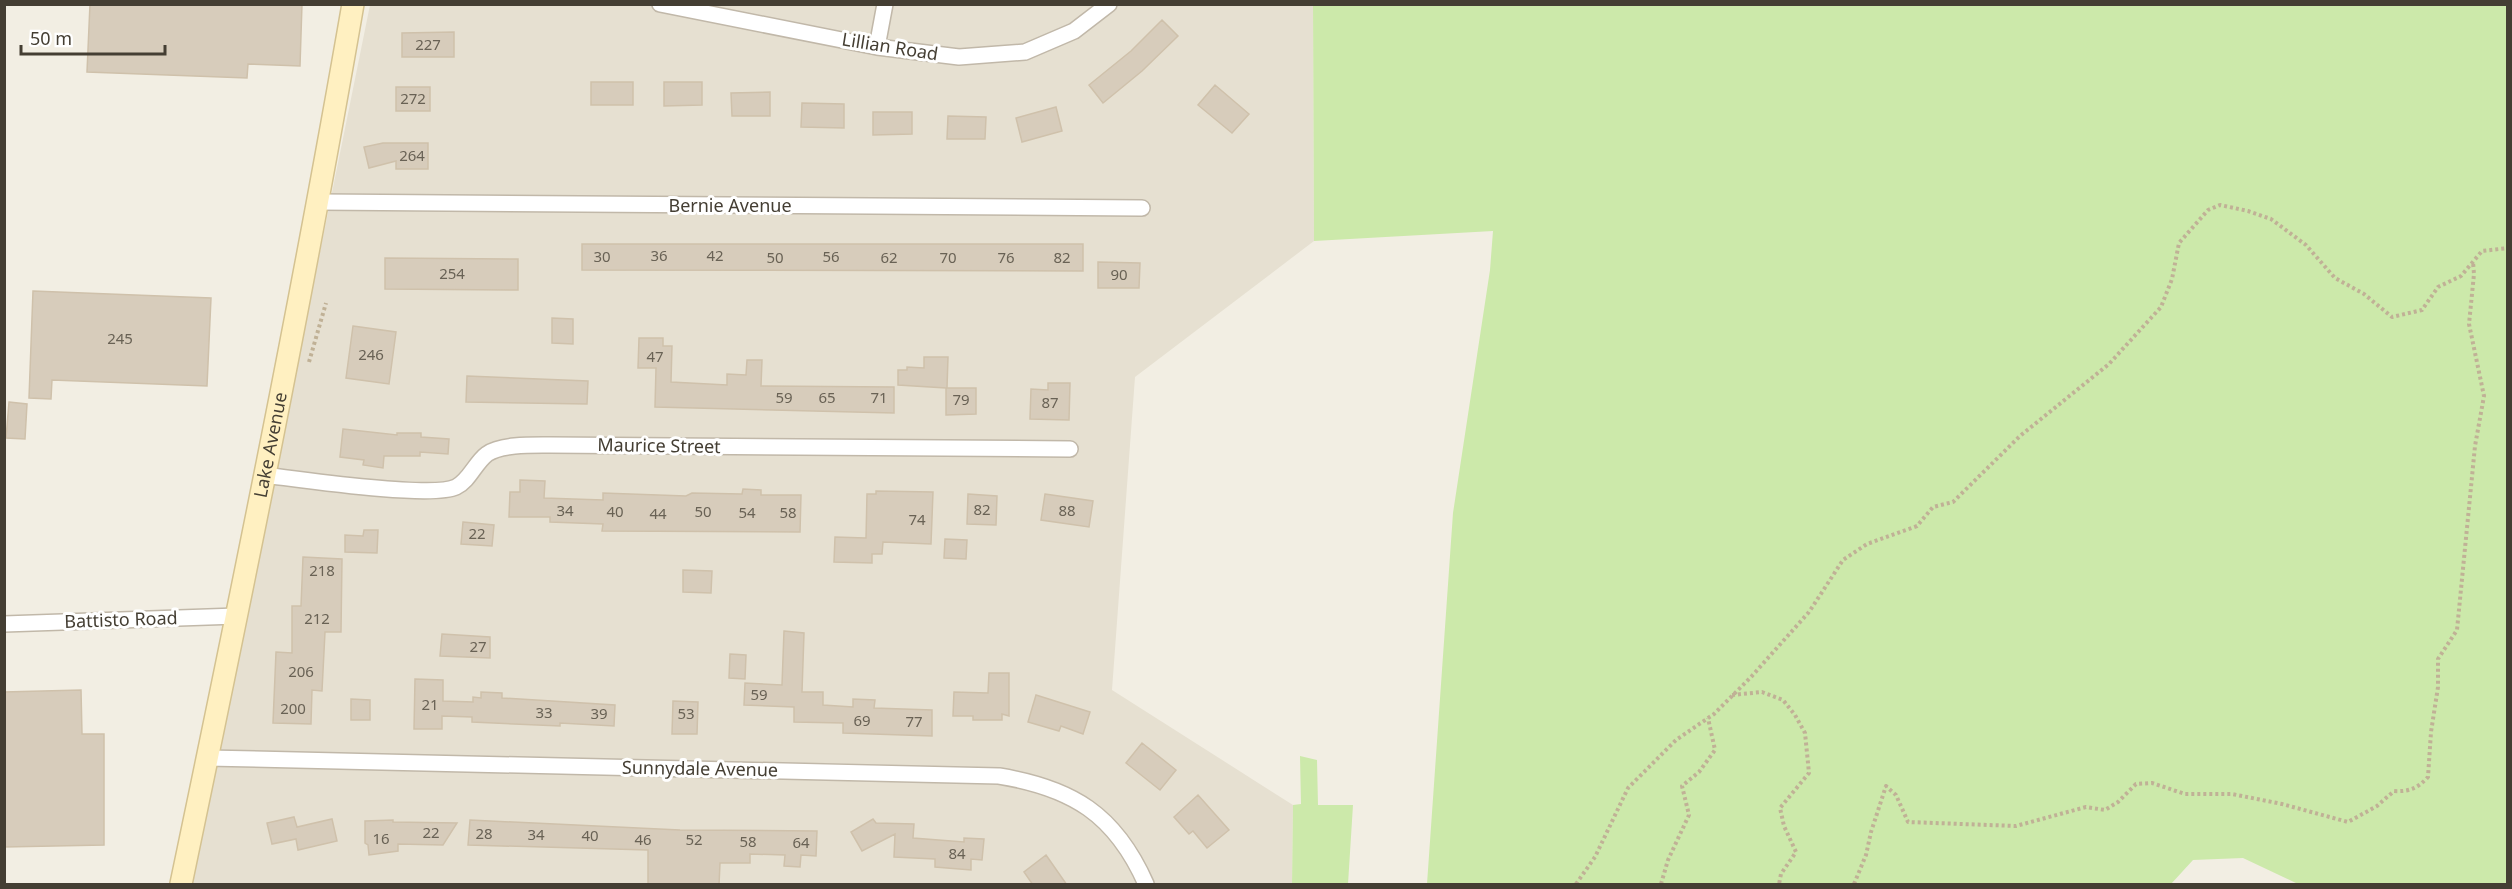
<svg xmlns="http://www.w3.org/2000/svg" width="2512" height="889" viewBox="0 0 2512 889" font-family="'Noto Sans',sans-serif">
<rect width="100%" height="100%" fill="#f2eee3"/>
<path fill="#e6e0d1" d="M370,5H1313L1314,241L1135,377L1112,690L1293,805L1292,884H192Z"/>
<path fill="#cce9aa" d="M1313,5H2507V884H2298L2243,858L2193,860L2171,884H1427L1453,513L1490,270L1493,231L1314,241Z
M1300,756L1317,760L1318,805H1353L1348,884H1292L1293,805L1301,804Z"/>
<path fill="#d7ccbb" stroke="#cfc1ab" stroke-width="1.5" d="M90,4H302L300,66L248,64L247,78L87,72Z
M1162,20L1178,36L1142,71L1103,103L1089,85L1131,51Z
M454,32V57H402V33Z
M591,82H633V105H591Z
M664,82H702V105L664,106Z
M1215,85L1249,114L1232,133L1198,105Z
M396,87H430V111H396Z
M770,92V116H732L731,93Z
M802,103L844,104V128L801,127Z
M1056,107L1062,131L1022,142L1016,118Z
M873,112H912V134L873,135Z
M948,116L986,117L985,139H947Z
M383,143H428V169H396V161L369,168L364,147Z
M582,244H1083V271L582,270Z
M385,258L518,259V290L385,289Z
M1098,262L1140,263L1139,288H1098Z
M33,291L211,298L207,386L52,380L51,399L29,398Z
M552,318L573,319V344L552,343Z
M353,326L396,332L389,384L346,378Z
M639,338H663V346H672L671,382L727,385V374L746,375L747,360H762L761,386L894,387V413L655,407L656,368H638Z
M924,357H948L947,388H976V414L946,415V388L898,385V370H907V367L924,368Z
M467,376L588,381L587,404L466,402Z
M1048,383H1070L1069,420L1030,419L1031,389L1048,390Z
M9,402L27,404L25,439L6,438Z
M343,429L397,435V433H421V437L449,439L448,454L420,452V456H384L383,468L363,465L364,460L340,457Z
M520,480L545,481L544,498L603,500V493L686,496L692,493L742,494L743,489L761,490V495H801L800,532L602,531L603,524L550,522V517H509L510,492H520Z
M876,491L933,492L931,544L883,542L882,554H872V563L834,562L835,537L866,538L867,494H876Z
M968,494L997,496L996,525L967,524Z
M1045,494L1093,501L1089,527L1041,520Z
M463,522L494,525L492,546L461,544Z
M364,530H378L377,553L345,552V535L363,536Z
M945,539L967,540L966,559L944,558Z
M303,557L342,559L341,632H325L322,691L312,690L311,724L273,723L276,652L292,653V606H301Z
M683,570L712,571L711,593L683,592Z
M784,631L804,633L802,692H823V705L853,707V699L875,700L874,708L932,710V736L843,733V723L794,722V707L744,705L745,683L782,685Z
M442,634L490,637V658L440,656Z
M730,654L746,655L745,679L729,678Z
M989,673H1009V716L1002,714V720H973V716H953L954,692L988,693Z
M415,679L443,680V701L473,702V697L481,698V692L502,693V698L615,705L614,726L560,723V726L472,722V717L442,716V729H414Z
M81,690L82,734H104V845L4,847V692Z
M1036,695L1090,712L1083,734L1061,726L1059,731L1028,722Z
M351,699L370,700V720H351Z
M673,701L698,702L697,734H672Z
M1142,743L1176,770L1160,790L1126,763Z
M1198,795L1229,830L1207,848L1193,831L1189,834L1174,817Z
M294,817L297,827L332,819L337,841L298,850L296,839L272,844L267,823Z
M873,819L876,823L914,824L913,838L964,842V838L984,839L982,860L971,859V870L935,867V859L894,857L895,834L862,851L851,832Z
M393,820V822L457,823L443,845L398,844V851L369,855L368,845L365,843V821Z
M470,820L680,830L817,831L816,856L801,855L800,867L784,866L785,855L750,854V863H720L719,885H648V850L468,845Z
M1046,855L1067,885H1033L1024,872Z"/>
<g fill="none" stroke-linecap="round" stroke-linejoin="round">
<defs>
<path id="street" d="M660,4L877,47L959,57L1025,52L1074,31L1109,4
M877,47L885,4
M319,202L1142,208
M264,475C298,479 431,499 456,487C469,481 475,463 487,454C501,444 533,445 550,445L1070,449
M4,624L237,616
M207,758L999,776C1072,788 1115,814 1146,884"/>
<g id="secondary">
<path id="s1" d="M181,884C242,592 302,299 353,4"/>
</g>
</defs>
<use href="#street" stroke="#c1b8a9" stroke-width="18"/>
<use href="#secondary" stroke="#d4c291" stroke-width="24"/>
<path stroke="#c0b196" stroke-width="4" stroke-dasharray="3 3" stroke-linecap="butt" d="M309,362L326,303
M1732,695L1762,692L1783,700L1795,715L1805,733L1809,773L1780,808L1784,826L1796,852L1781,874L1779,884
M1576,884L1595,857L1628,788L1676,740L1714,714L1751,677L1809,612L1843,560L1867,544L1917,526L1933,507L1953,502L2020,436L2109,364L2161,307L2172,279L2179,243L2208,210L2220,205L2248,211L2271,219L2306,245L2335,278L2364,294L2392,317L2422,310L2438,287L2461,276L2482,251L2508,248
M1661,884L1668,860L1689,815L1682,786L1699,772L1715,750L1708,718
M1854,884L1866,855L1871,832L1886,786L1896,795L1908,822L2016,826L2086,807L2105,810L2118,802L2136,784L2152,783L2185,794H2232L2282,804L2348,822L2377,806L2394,791C2409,792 2418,788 2428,777L2431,732L2438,687V659L2457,630L2475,446L2484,396L2469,324L2474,274L2473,262"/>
<use href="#street" stroke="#fff" stroke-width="15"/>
<use href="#secondary" stroke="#fff0c1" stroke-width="21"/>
</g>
<g text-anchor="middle" stroke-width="6" stroke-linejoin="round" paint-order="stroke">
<g font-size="15" fill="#696255">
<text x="428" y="50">227</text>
<text x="413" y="104">272</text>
<text x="412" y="161">264</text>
<text x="659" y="261">36</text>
<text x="715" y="261">42</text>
<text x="602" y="262">30</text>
<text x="831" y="262">56</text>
<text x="775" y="263">50</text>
<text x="889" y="263">62</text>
<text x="948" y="263">70</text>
<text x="1006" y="263">76</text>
<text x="1062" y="263">82</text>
<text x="452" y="279">254</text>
<text x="1119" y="280">90</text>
<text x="120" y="344">245</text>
<text x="371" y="360">246</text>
<text x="655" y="362">47</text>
<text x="784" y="403">59</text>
<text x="827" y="403">65</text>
<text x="879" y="403">71</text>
<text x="961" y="405">79</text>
<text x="1050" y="408">87</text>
<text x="982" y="515">82</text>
<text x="565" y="516">34</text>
<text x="1067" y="516">88</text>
<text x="615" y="517">40</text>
<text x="703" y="517">50</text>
<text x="747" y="518">54</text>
<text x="788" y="518">58</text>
<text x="658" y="519">44</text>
<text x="917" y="525">74</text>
<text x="477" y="539">22</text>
<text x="322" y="576">218</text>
<text x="317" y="624">212</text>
<text x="478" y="652">27</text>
<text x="301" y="677">206</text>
<text x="759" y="700">59</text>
<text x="430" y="710">21</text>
<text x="293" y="714">200</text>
<text x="544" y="718">33</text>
<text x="599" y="719">39</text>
<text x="686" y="719">53</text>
<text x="862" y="726">69</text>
<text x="914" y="727">77</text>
<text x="431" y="838">22</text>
<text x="484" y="839">28</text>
<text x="536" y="840">34</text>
<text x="590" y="841">40</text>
<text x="381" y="844">16</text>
<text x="643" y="845">46</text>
<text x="694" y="845">52</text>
<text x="748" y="847">58</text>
<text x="801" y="848">64</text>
<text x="957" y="859">84</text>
</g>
<g font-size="18" fill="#443e33" stroke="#fff">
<text transform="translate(890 47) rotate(9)" y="6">Lillian Road</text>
<text x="730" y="212">Bernie Avenue</text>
<text dy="6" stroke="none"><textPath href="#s1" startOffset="448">Lake Avenue</textPath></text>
<text transform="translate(659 446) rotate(1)" y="6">Maurice Street</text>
<text transform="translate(121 620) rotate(-2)" y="6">Battisto Road</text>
<text transform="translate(700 769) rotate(1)" y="6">Sunnydale Avenue</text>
</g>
</g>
<rect width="2512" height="889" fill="none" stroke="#443e33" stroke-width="12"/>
<path d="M21 45v9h144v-9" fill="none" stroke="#443e33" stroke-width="3"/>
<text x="30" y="45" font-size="18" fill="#443e33" stroke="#ffffff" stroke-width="4.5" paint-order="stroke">50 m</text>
</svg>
